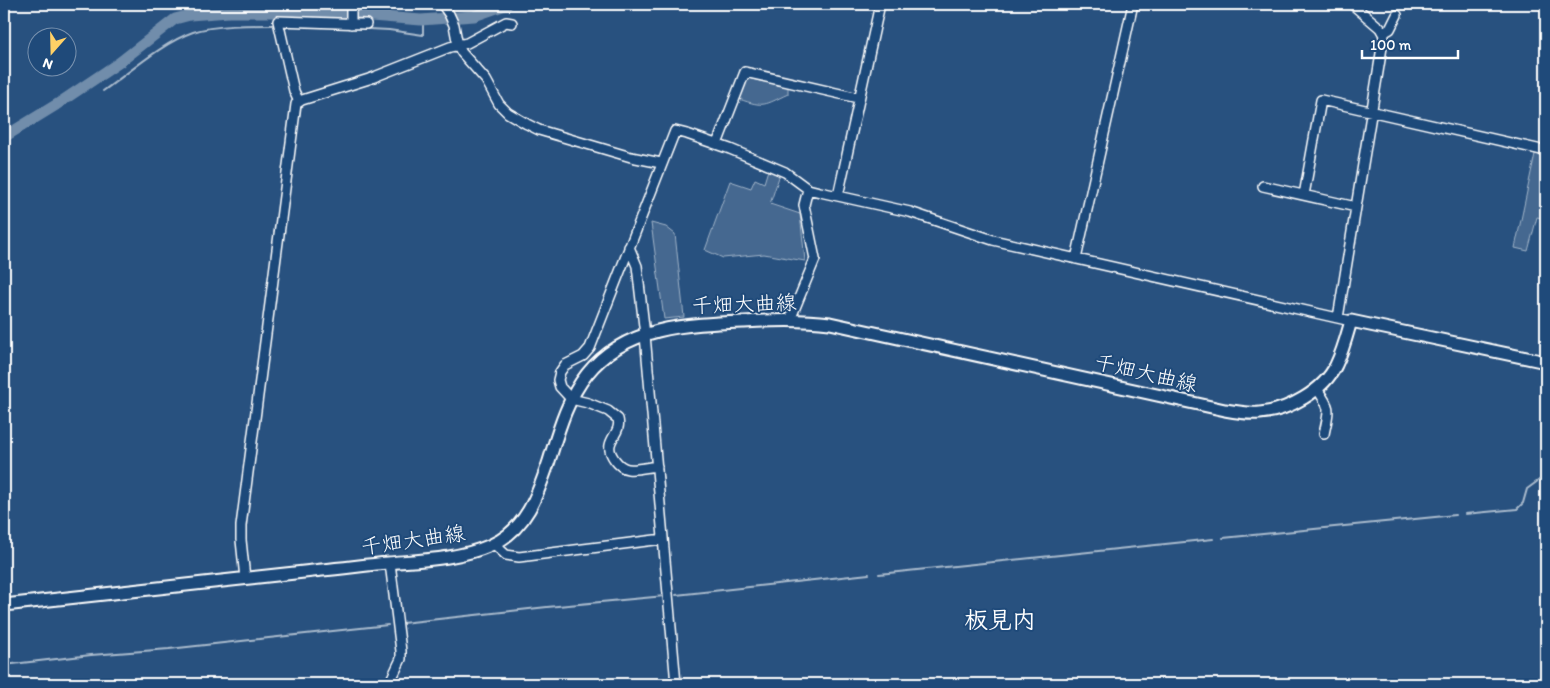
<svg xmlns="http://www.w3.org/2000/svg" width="1550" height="688" viewBox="0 0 1550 688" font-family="Itim,'Klee One',sans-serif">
<rect width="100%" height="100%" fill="#28517f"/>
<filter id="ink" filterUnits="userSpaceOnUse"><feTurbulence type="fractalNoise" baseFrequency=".02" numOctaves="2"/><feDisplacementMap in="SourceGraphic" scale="10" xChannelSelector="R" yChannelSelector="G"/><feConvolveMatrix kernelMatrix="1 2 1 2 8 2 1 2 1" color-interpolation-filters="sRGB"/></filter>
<g filter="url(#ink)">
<path fill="#446890" stroke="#a2b4c8" d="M747,78L788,87V94C764,105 765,108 739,99Z
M1535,154L1546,157V219L1537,217L1528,251L1515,248Z
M768,170L780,174L770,204L800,214L805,261L764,254L723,258L705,250L730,181L751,188L755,179L764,183Z
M651,223L666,227L675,234L684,317L664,319Z"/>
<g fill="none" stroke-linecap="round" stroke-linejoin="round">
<path stroke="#aabbcd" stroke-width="2" d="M331,27L389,30L423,35V25L421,20
M103,91C130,72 162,43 193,32C214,25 250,25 273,25
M1465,514L1517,509L1523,503L1527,489L1546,475
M1223,538L1455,515
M879,574L1213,539
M676,595L869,574
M402,623L547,607L665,596
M4,665L91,655L169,649L388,625"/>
<path stroke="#718dab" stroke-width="11" d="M4,137L56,105L120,62L175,19L190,15L229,12H288L334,13L421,20L474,16L508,4"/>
<defs>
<path id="minor" d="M442,4L449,14L454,25L458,46L462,53L486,80L499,104L508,113L527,124L539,130L631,157L661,163
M351,24V10L356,4
M1383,33L1390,29L1397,15
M299,102L294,91L278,21L366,24
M717,144L745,72L858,98
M1263,186L1356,207
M1304,195L1321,100L1546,151
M838,196L880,4
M629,247L637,266L645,335L676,684
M1076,259L1133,4
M1338,318L1384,35L1380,28L1352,4
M790,320L815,259L804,205L808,189
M1317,389C1332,410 1329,409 1324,434
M657,466C648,467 637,470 628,469C619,468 608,454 610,445C612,436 621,430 618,419L608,411L588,403L571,399L560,387L558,380L560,372L565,365L583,356L590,348L675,131L687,134L730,149L785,172L808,189L820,192L910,212L993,240L1351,321
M494,544L506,555L519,557L663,539
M245,578L241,540V526L296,104L302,100L369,79L450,47L467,43L506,22L512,23
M389,684L401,659V651L390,563"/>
<path id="major" d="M4,605C110,593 216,581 322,570C344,568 366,565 388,563C423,560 459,559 491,545C526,530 538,494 549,461C558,432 567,399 587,374C625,326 688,324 744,322C773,320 801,319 830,323L1225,410C1236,412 1248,414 1260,413C1287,411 1324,391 1336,365C1343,351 1347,335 1351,321L1546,362"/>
</defs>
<use href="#minor" stroke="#fff" stroke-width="12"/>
<use href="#major" stroke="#fff" stroke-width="15"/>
<use href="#minor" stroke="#1f4a7a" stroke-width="9"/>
<use href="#major" stroke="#1f4a7a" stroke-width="11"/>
</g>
</g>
<g text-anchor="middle" stroke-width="4" stroke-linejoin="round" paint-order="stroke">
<g font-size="21" fill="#fff" stroke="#1f4a7a">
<text transform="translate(744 304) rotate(-2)" y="7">千畑大曲線</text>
<text transform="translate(1146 373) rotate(13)" y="7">千畑大曲線</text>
<text transform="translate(413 540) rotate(-8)" y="7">千畑大曲線</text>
</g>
<g font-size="24" font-weight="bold" fill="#fff" stroke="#1f4a7a">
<text x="1000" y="628">板見内</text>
</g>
</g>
<rect width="1550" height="688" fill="none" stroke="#1f4a7a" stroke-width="20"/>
<rect x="10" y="10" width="1530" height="668" fill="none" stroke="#fff" stroke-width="2" filter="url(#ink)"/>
<g transform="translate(52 52) rotate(200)"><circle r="24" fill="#1f4a7a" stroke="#7992af"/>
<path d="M0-4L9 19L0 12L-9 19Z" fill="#ffd166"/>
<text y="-8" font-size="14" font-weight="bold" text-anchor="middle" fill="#ffffff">N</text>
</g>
<path d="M1362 50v8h96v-8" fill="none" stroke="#ffffff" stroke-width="2.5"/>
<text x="1370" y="50" font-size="15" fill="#ffffff" stroke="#1f4a7a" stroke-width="4" paint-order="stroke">100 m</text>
</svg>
